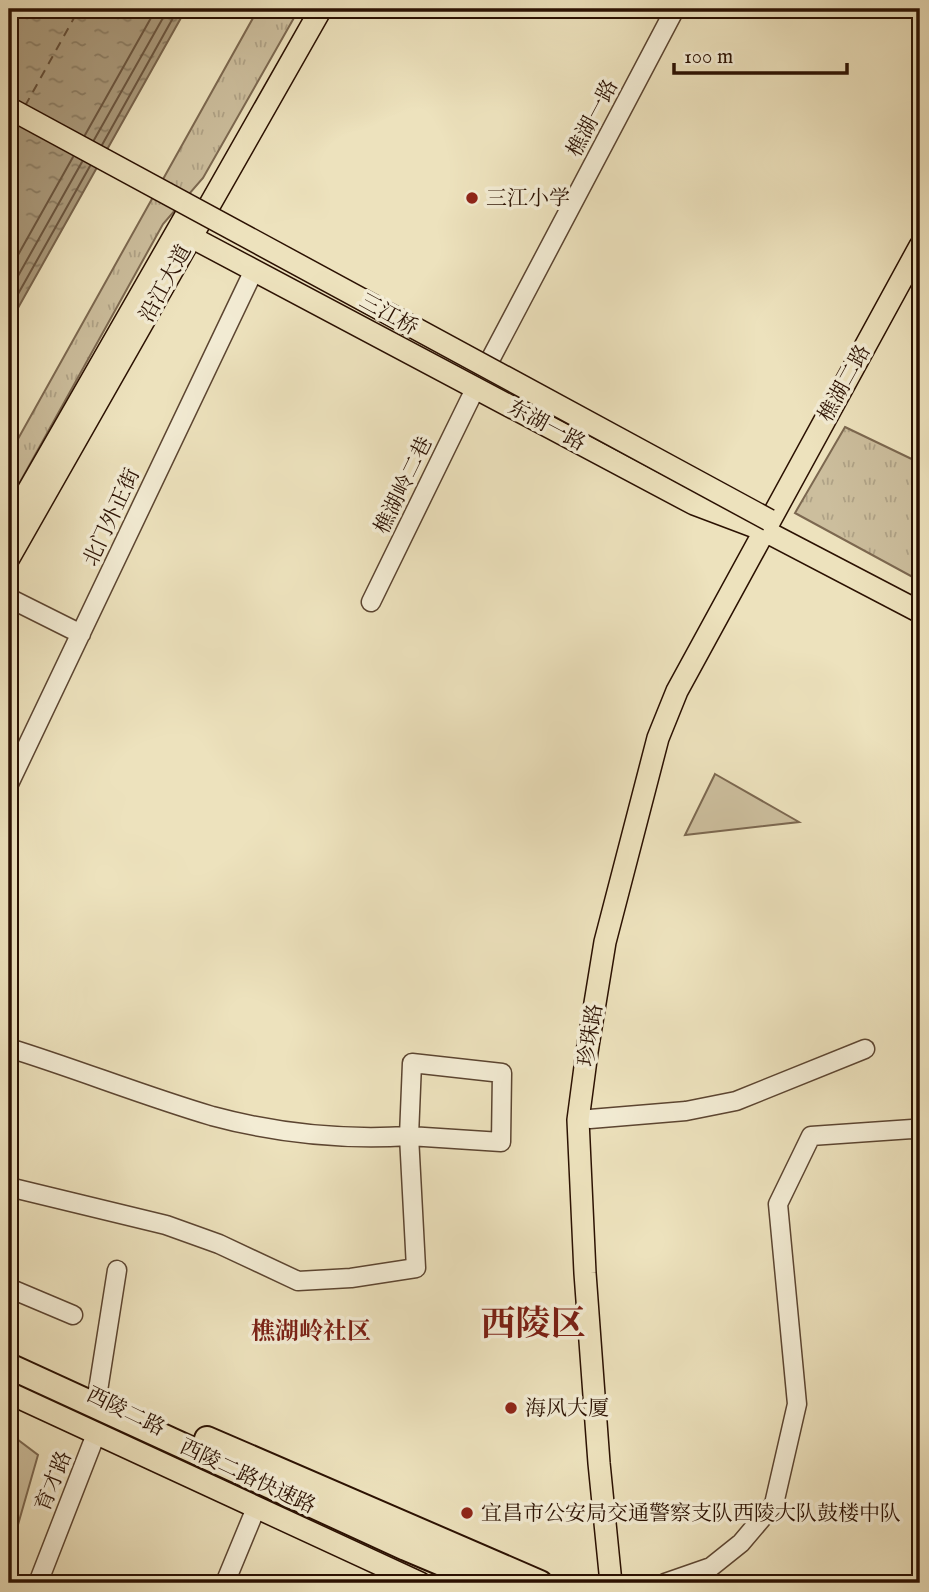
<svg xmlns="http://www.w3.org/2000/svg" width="929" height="1592" viewBox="0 0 929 1592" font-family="'IM FELL English','Noto Serif SC',serif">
<defs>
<pattern id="grass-tufts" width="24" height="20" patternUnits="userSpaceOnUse" patternTransform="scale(1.75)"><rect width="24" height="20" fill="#ccbe9d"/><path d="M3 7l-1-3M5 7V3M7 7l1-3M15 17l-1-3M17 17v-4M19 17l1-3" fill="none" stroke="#afa286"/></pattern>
<pattern id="water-ripples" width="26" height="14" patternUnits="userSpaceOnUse" patternTransform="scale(1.75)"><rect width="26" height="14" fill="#ab9b7d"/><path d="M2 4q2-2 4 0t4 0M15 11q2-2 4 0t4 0" fill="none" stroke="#8b7d64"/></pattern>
</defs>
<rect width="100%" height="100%" fill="#ede2bd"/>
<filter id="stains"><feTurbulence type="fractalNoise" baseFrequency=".00286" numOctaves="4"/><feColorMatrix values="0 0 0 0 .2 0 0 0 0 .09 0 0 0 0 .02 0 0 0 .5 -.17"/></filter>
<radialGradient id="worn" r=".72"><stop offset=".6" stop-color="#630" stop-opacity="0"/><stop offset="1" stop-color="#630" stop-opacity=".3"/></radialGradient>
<path fill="url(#grass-tufts)" stroke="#7c6850" stroke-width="2" d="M258,9H299L203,178L163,224L9,502V455Z
M845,427L920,463V581L795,513Z"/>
<path fill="#ccbe9d" stroke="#7c6850" stroke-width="2" d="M715,774L799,822L685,835Z
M9,1433L38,1455L9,1556Z"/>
<path fill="url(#water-ripples)" stroke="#78644c" stroke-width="2" d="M9,9H186L9,324Z"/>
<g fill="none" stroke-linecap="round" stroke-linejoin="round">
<path stroke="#6b5640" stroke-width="2" d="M85,135L156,9
M94,140L168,9
M102,145L178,9
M9,271L73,157
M9,292L82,162
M9,310L90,166"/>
<path stroke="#654f39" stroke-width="2" stroke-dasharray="9 7" stroke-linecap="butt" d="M25,106L79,9
M9,135L15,123"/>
<defs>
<path id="minor" d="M490,360L675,9
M9,598L81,634
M371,602L476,387
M9,784L254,270
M9,1048C77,1069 144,1096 212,1116C275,1133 344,1140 409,1136L416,1268L351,1278L298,1281L219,1244L166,1225L9,1187
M412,1063L502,1073L501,1142L409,1136Z
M590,1119L686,1111L736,1101L865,1049
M9,1288L73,1315
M97,1397L117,1270
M38,1583L96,1434
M225,1583L256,1508
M665,1583L711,1567L741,1543L774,1504L797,1404L778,1204L811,1136L912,1129L920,1131"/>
<path id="major" d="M178,230L694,504L763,530L920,612
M9,524L185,217
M9,558L321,9
M9,1393L420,1583
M611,1583L599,1463L585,1273L578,1120L587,1052L605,942L658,738L677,691L920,246"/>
<path id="highway" d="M9,1366L406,1548L489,1583
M207,1439L540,1583"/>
</defs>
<use href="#minor" stroke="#5c4531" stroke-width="21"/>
<use href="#major" stroke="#2b1102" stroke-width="24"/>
<use href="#highway" stroke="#2b1102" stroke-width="28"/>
<use href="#minor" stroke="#f3ecd4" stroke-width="18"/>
<use href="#major" stroke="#ede2bd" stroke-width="21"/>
<use href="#highway" stroke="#ede2bd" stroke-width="24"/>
<defs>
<path id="major-bridge" d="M9,108L769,520"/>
</defs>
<use href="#major-bridge" stroke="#2b1102" stroke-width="24" stroke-linecap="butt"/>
<use href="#major-bridge" stroke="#ede2bd" stroke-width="21"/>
</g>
<g fill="#8f2418" stroke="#f3ecd4" stroke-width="2.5">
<circle cx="472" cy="198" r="7"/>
<circle cx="511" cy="1408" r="7"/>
<circle cx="467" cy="1513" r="7"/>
</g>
<g text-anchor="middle" stroke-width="7" stroke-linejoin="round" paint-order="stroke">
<g font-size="21" fill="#2b1102" stroke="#f3ecd4">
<text transform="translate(592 118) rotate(-62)" y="7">樵湖一路</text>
<text transform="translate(165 283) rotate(-61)" y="7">沿江大道</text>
<text transform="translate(389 314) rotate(29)" y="7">三江桥</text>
<text transform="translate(844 383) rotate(-61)" y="7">樵湖二路</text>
<text transform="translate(547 425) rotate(28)" y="7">东湖一路</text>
<text transform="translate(403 485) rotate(-64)" y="7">樵湖岭二巷</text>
<text transform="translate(111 517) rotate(-65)" y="7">北门外正街</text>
<text transform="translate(590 1035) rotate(-81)" y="7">珍珠路</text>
<text transform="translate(126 1411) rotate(26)" y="7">西陵二路</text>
<text transform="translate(248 1476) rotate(25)" y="7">西陵二路快速路</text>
<text transform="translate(53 1481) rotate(-68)" y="7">育才路</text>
</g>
<g font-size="21" fill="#2b1102" stroke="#f3ecd4" text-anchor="start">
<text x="486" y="205">三江小学</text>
<text x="525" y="1415">海风大厦</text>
<text x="481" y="1520">宜昌市公安局交通警察支队西陵大队鼓楼中队</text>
</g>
<g font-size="24" font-weight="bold" fill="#7a1f14" stroke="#f3ecd4">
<text x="311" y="1339">樵湖岭社区</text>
</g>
<g font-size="35" font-weight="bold" fill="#7a1f14" stroke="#f3ecd4">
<text x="533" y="1335">西陵区</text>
</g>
</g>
<rect width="929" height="1592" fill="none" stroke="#ede2bd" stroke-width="35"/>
<rect x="10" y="10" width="908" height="1571" fill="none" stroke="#2b1102" stroke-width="3.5"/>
<rect x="18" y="18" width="894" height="1557" fill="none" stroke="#2b1102" stroke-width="2"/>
<path d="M674 63v10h173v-10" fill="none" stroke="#2b1102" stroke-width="3.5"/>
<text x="684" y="63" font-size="21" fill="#2b1102" stroke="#f3ecd4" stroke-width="5" paint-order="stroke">100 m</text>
<rect width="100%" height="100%" filter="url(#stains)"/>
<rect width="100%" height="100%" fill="url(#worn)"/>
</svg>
